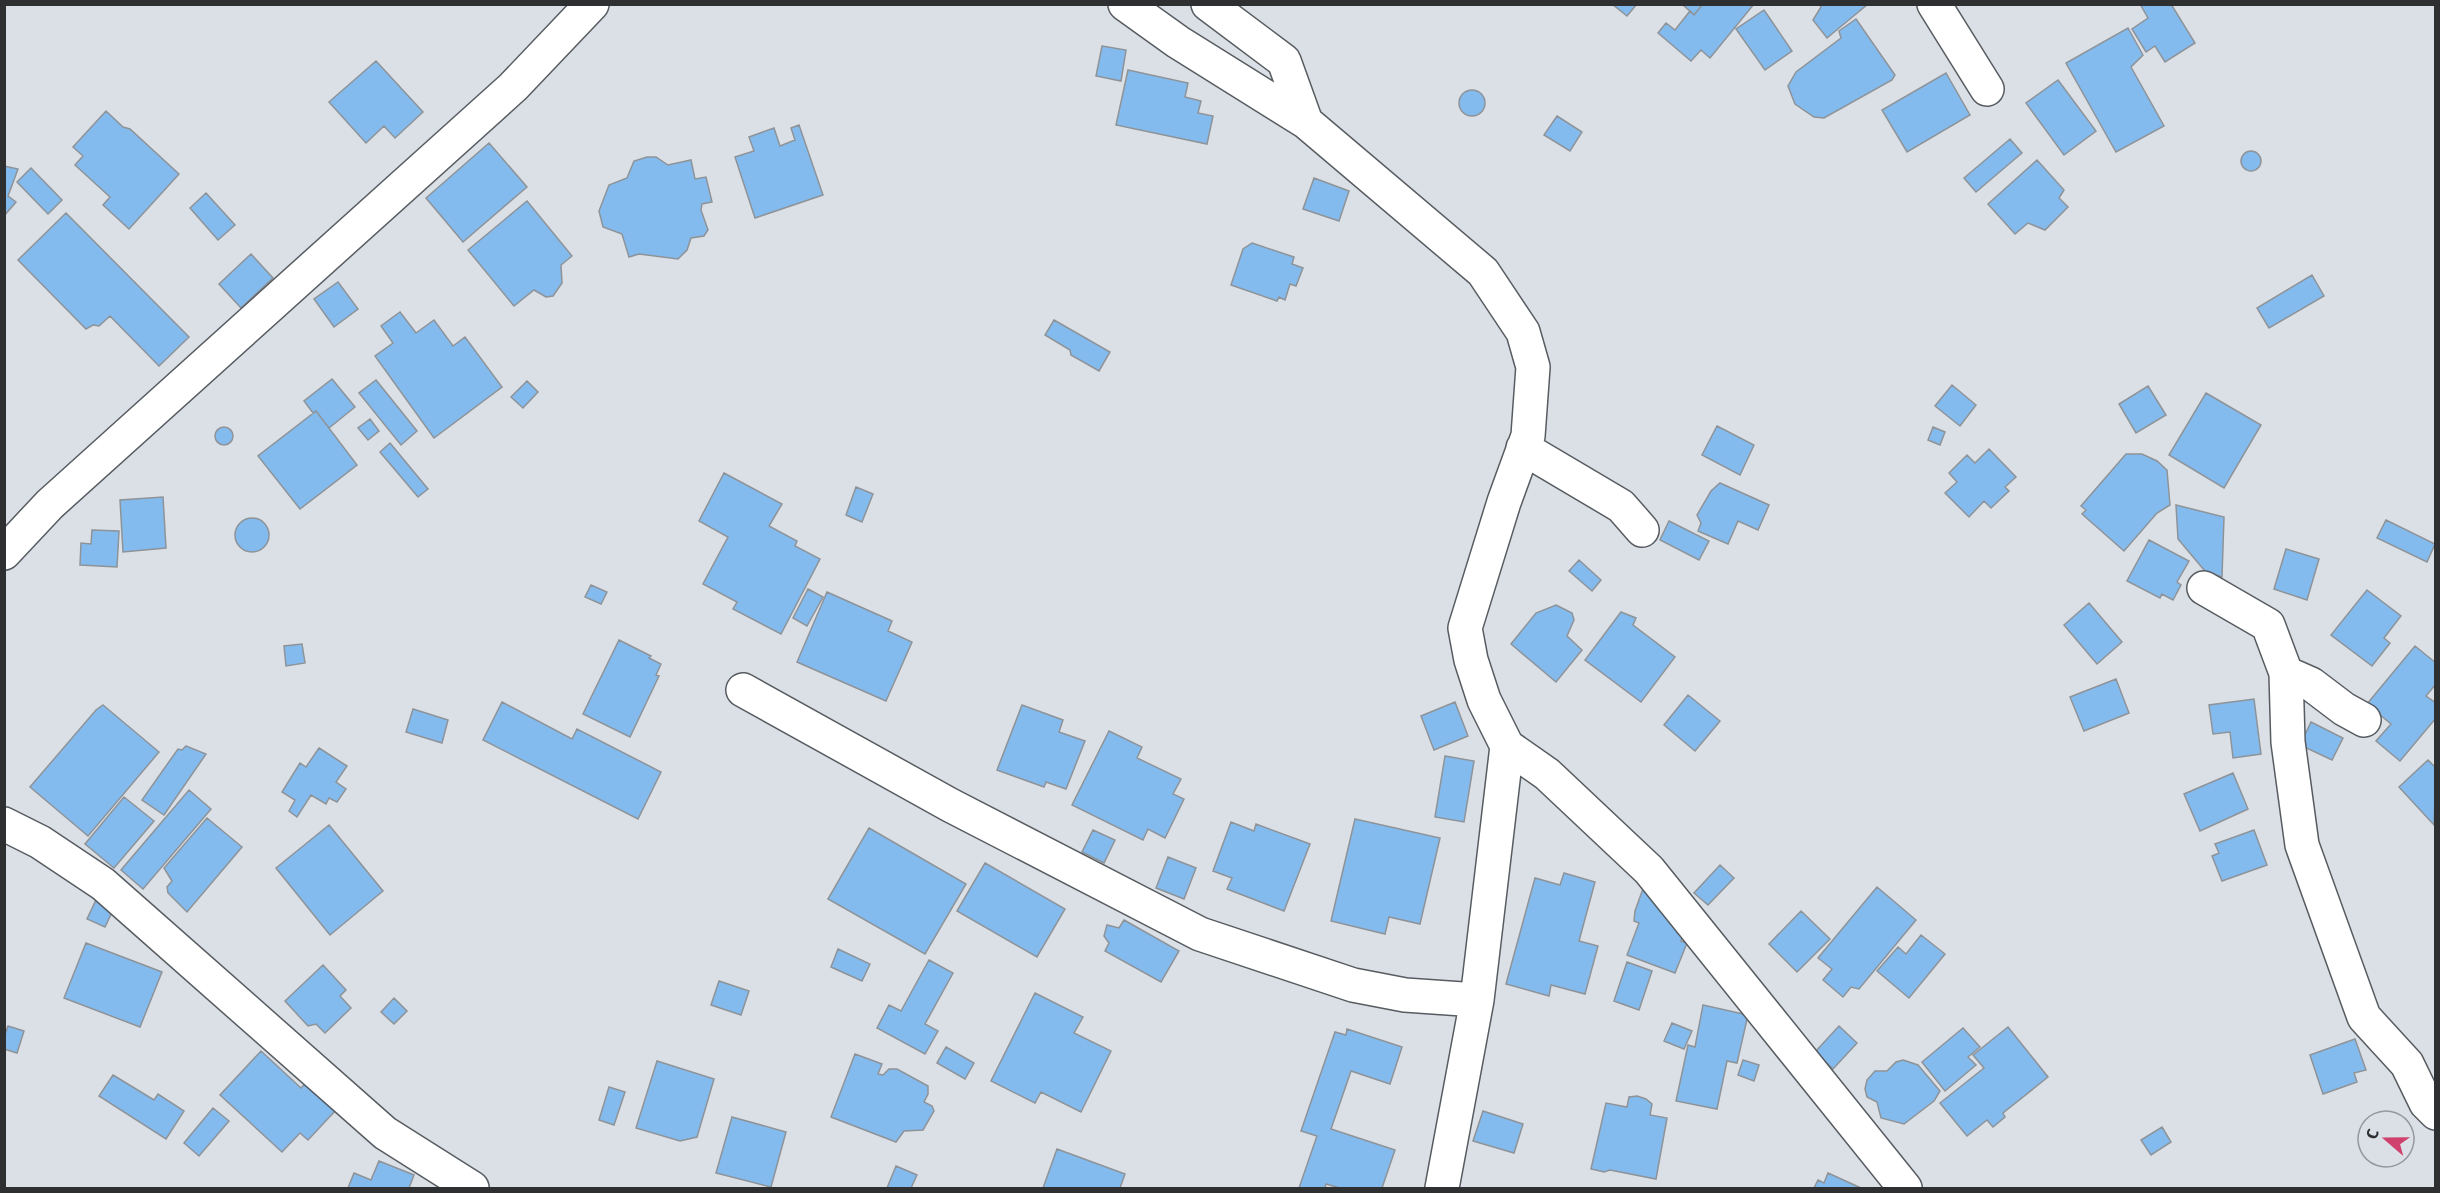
<svg xmlns="http://www.w3.org/2000/svg" width="2440" height="1193" viewBox="0 0 2440 1193" font-family="'Fira Sans',sans-serif">
<rect width="100%" height="100%" fill="#dae0e6"/>
<path fill="#84bbee" stroke="#8e9398" stroke-width="1.5" d="M1612,4H1637L1627,16Z
M1682,4H1703L1694,15Z
M1703,4H1754L1710,58L1701,50L1691,61L1658,33L1666,23L1675,30L1690,11L1694,15Z
M1819,4H1868L1827,38L1813,20L1821,7Z
M2140,4H2171L2195,43L2165,62L2155,46L2146,52L2132,29L2148,18Z
M1764,10L1792,51L1765,70L1736,29Z
M1856,19L1895,75L1892,80L1824,118L1814,117L1795,104L1788,86L1796,72L1841,38L1839,31Z
M2128,28L2143,55L2131,67L2164,126L2116,152L2066,63Z
M1102,46L1126,50L1121,81L1096,76Z
M376,61L423,112L395,138L384,126L366,143L329,102Z
M1128,70L1188,83L1185,97L1201,101L1198,113L1213,116L1207,144L1116,125Z
M1946,73L1970,115L1907,152L1882,110Z
M2058,80L2096,131L2064,155L2026,103Z
M1459 103a13 13 0 1 1 26 0a13 13 0 1 1-26 0Z
M106,111L123,127L130,129L179,174L129,229L103,205L110,197L75,165L83,156L73,147Z
M1557,116L1582,132L1570,151L1544,135Z
M799,125L823,195L755,218L735,157L754,151L749,137L774,128L780,146L795,140L791,128Z
M2010,139L2022,153L1976,192L1964,178Z
M489,143L527,187L463,242L426,198Z
M2241 161a10 10 0 1 1 20 0a10 10 0 1 1-20 0Z
M647,157H656L668,165L691,160L695,179L706,177L712,202L702,204L701,210L708,230L704,236L691,238L687,250L678,259L639,254L629,257L622,234L603,227L599,211L609,185L627,178L634,161Z
M2037,160L2064,190L2059,198L2068,207L2045,230L2028,223L2015,234L1988,204Z
M4,166L18,169L8,196L16,202L4,216Z
M31,168L62,200L48,214L17,182Z
M1314,178L1349,191L1339,221L1303,209Z
M206,193L235,225L218,240L190,208Z
M527,201L572,256L561,265L562,283L553,296L546,297L534,290L514,306L468,250Z
M66,213L189,337L159,366L110,316L99,326L93,325L86,329L18,260Z
M1252,243L1294,257L1292,264L1303,268L1296,286L1290,284L1285,300L1279,297L1277,301L1231,285L1243,249Z
M251,254L273,278L241,308L219,284Z
M2312,275L2324,296L2269,328L2257,308Z
M338,282L358,309L334,327L314,299Z
M400,312L416,333L434,320L453,346L465,337L502,387L434,438L375,356L393,343L381,326Z
M1054,320L1110,352L1099,371L1071,355L1070,350L1045,335Z
M332,379L355,407L329,428L316,411L313,413L304,401Z
M376,380L417,431L401,445L359,393Z
M527,381L538,392L523,408L511,397Z
M1952,385L1976,405L1960,426L1935,406Z
M2148,386L2166,415L2136,433L2119,404Z
M2206,393L2261,425L2224,488L2169,455Z
M316,411L357,465L300,509L258,456Z
M370,419L379,431L368,440L358,428Z
M1717,426L1754,445L1740,475L1702,455Z
M1933,427L1945,432L1940,445L1928,440Z
M215 436a9 9 0 1 1 18 0a9 9 0 1 1-18 0Z
M390,443L428,489L418,497L380,452Z
M1989,449L2016,477L2005,487L2009,491L1991,508L1984,501L1969,517L1945,493L1957,482L1949,473L1967,455L1975,463Z
M2126,454H2142L2157,461L2167,470L2170,505L2157,513L2124,551L2082,514L2086,510L2081,506Z
M724,473L782,504L769,526L797,541L795,546L820,559L781,634L733,609L737,602L703,584L728,537L699,521Z
M1720,483L1769,505L1758,530L1738,521L1728,544L1698,531L1701,523L1697,515L1711,491Z
M856,487L873,494L862,522L846,515Z
M163,497L166,548L123,552L120,500Z
M2176,505L2224,517L2222,577L2205,571L2178,539Z
M235 535a17 17 0 1 1 34 0a17 17 0 1 1-34 0Z
M2386,520L2435,544L2427,562L2377,538Z
M1669,521L1709,541L1699,560L1660,540Z
M92,530L119,531L117,567L80,565L81,543L91,544Z
M2149,540L2189,561L2177,582L2181,585L2173,600L2162,594L2160,598L2127,581Z
M2286,549L2319,559L2307,600L2274,589Z
M1579,560L1601,580L1592,591L1569,571Z
M591,585L607,592L601,604L585,597Z
M808,589L823,597L807,626L793,618Z
M2367,590L2401,616L2384,638L2390,643L2372,666L2331,635Z
M827,592L892,621L888,631L912,642L886,701L797,662Z
M2089,603L2122,642L2097,664L2064,625Z
M1556,605L1572,613L1574,620L1567,636L1582,650L1556,682L1511,644L1536,613Z
M1621,612L1636,618L1633,625L1675,657L1641,702L1585,660Z
M619,640L651,656L649,658L661,664L656,675L659,676L630,737L583,714Z
M302,644L305,663L286,666L284,646Z
M2415,646L2436,663V684L2426,696L2436,703V718L2400,761L2376,741L2391,724L2367,704Z
M2116,679L2129,713L2084,731L2070,697Z
M1688,695L1720,721L1695,751L1664,725Z
M2254,699L2261,754L2233,758L2230,732L2213,734L2209,705Z
M502,702L572,739L577,729L661,772L638,819L483,740Z
M1455,702L1468,736L1434,750L1421,716Z
M103,705L159,752L88,836L30,787L96,710Z
M1022,705L1063,720L1059,732L1085,741L1066,789L1046,782L1044,787L997,770Z
M413,709L448,720L442,743L406,732Z
M2311,722L2343,738L2332,760L2300,745Z
M1109,731L1142,747L1137,758L1181,779L1173,794L1184,799L1165,838L1148,829L1143,840L1072,805Z
M186,746L206,754L164,815L142,800L178,749L182,750Z
M319,748L347,766L336,782L346,789L337,802L329,798L326,804L311,795L297,817L289,811L295,800L282,792L300,763L306,767Z
M1445,756L1474,761L1464,822L1435,817Z
M2428,760L2436,768L2434,825L2399,787Z
M2233,773L2248,809L2200,831L2184,794Z
M189,790L211,809L143,889L121,870Z
M124,797L154,821L114,868L85,844Z
M207,818L242,847L187,912L168,893L167,887L172,881L164,868Z
M1355,819L1440,838L1420,924L1389,917L1385,934L1331,921Z
M1231,822L1254,831L1256,824L1310,844L1284,911L1227,889L1232,878L1213,871Z
M329,825L383,891L330,935L276,868Z
M869,828L966,884L925,954L828,899Z
M1093,830L1115,840L1104,863L1082,852Z
M2254,830L2267,865L2222,881L2212,856L2219,853L2215,844Z
M1168,857L1196,868L1184,899L1156,888Z
M985,863L1065,909L1037,957L957,911Z
M1720,865L1734,878L1708,905L1694,893Z
M1564,873L1595,882L1579,941L1598,946L1585,994L1551,985L1549,996L1506,984L1535,878L1560,885Z
M1644,886L1688,925L1681,941L1687,943L1675,973L1627,955L1639,923L1634,921L1635,911Z
M1877,887L1916,920L1859,989L1851,987L1843,997L1823,980L1832,969L1818,958Z
M96,900L114,908L105,927L87,919Z
M1801,911L1830,939L1797,972L1769,944Z
M1124,920L1179,951L1161,982L1105,951L1109,943L1104,936L1107,925L1119,928Z
M1921,935L1945,954L1909,998L1877,971L1898,947L1906,954Z
M86,943L162,972L140,1027L64,998Z
M838,949L870,964L862,981L831,967Z
M929,960L953,973L925,1024L938,1031L925,1054L877,1028L889,1005L901,1011Z
M1627,962L1652,971L1639,1010L1614,1001Z
M323,965L346,990L340,996L351,1008L325,1033L316,1024L308,1026L285,1001Z
M719,981L749,991L741,1015L711,1005Z
M1035,993L1083,1017L1074,1033L1111,1051L1081,1112L1041,1092L1035,1103L991,1081Z
M394,998L407,1011L394,1024L381,1012Z
M1703,1005L1748,1015L1737,1063L1727,1061L1717,1109L1676,1101L1688,1045L1695,1047Z
M1672,1023L1692,1031L1684,1049L1664,1041Z
M8,1026L24,1031L17,1053L4,1049V1037Z
M1839,1026L1857,1043L1833,1069L1815,1052Z
M2008,1027L2048,1077L2003,1113L2005,1117L1993,1127L1987,1120L1967,1136L1940,1103L1984,1068L1973,1055Z
M1963,1028L1980,1047L1968,1057L1976,1065L1945,1091L1922,1062Z
M1347,1029L1402,1047L1390,1084L1351,1071L1331,1129L1395,1150L1382,1188H1340L1326,1184L1325,1188H1299L1317,1136L1301,1131L1335,1032L1346,1035Z
M2355,1039L2366,1070L2354,1073L2357,1082L2323,1094L2310,1055Z
M946,1047L974,1063L965,1079L937,1063Z
M261,1051L301,1088L306,1083L336,1110L308,1140L300,1133L282,1152L220,1095Z
M855,1054L882,1064L878,1074L883,1075L889,1069H897L928,1086V1094L924,1102L932,1106L934,1111L923,1130L904,1131L896,1142L831,1117Z
M1743,1060L1759,1065L1754,1081L1738,1075Z
M1903,1060L1918,1065L1940,1091L1934,1101L1904,1124L1881,1118L1877,1102L1867,1097L1865,1089L1867,1080L1875,1071H1887L1896,1062Z
M657,1061L714,1079L697,1137L680,1141L636,1128Z
M113,1075L154,1100L158,1094L184,1111L166,1139L99,1096Z
M609,1087L625,1092L614,1125L599,1120Z
M1637,1096L1646,1099L1652,1104L1650,1115L1667,1118L1656,1179L1610,1170L1604,1172L1591,1169L1606,1103L1627,1107L1629,1097Z
M213,1108L229,1121L199,1156L184,1143Z
M1483,1111L1523,1124L1514,1153L1473,1141Z
M732,1117L786,1132L771,1187L716,1173Z
M2162,1127L2171,1142L2151,1155L2141,1140Z
M1057,1149L1125,1174L1120,1188H1043Z
M379,1161L414,1175L409,1188H348L354,1173L371,1180Z
M896,1166L917,1175L911,1188H887Z
M1828,1173L1861,1188H1814L1818,1180L1824,1183Z"/>
<g fill="none" stroke-linecap="round" stroke-linejoin="round">
<defs>
<path id="minor" d="M1125,4L1178,42L1306,122L1483,272L1523,332L1533,367L1528,436L1504,502L1465,628L1471,660L1484,700L1507,746L1477,1000L1442,1188
M1208,4L1284,61L1306,122
M1934,4L1987,89
M1523,448L1621,506L1642,530
M4,553L50,504L513,87L592,4
M2204,588L2268,625L2286,673L2288,742L2302,845L2364,1017L2407,1064L2426,1103L2436,1113
M2286,673L2311,684L2344,709L2364,720
M743,690L950,805L1200,934L1353,985L1405,995L1477,1000
M1507,746L1547,774L1649,870L1905,1188
M4,824L40,842L103,884L385,1133L472,1188"/>
</defs>
<use href="#minor" stroke="#575c61" stroke-width="36"/>
<use href="#minor" stroke="#fff" stroke-width="33"/>
</g>
<rect width="2440" height="1193" fill="none" stroke="#2d2f31" stroke-width="12"/>
<g transform="translate(2386 1139) rotate(290)"><circle r="28" fill="#dae0e6" stroke="#95999e" stroke-width="1.5"/>
<path d="M0-4.5L10 22L0 15L-10 22Z" fill="#cf426e"/>
<text y="-9" font-size="16" font-weight="bold" text-anchor="middle" fill="#2d2f31">С</text>
</g>
</svg>
